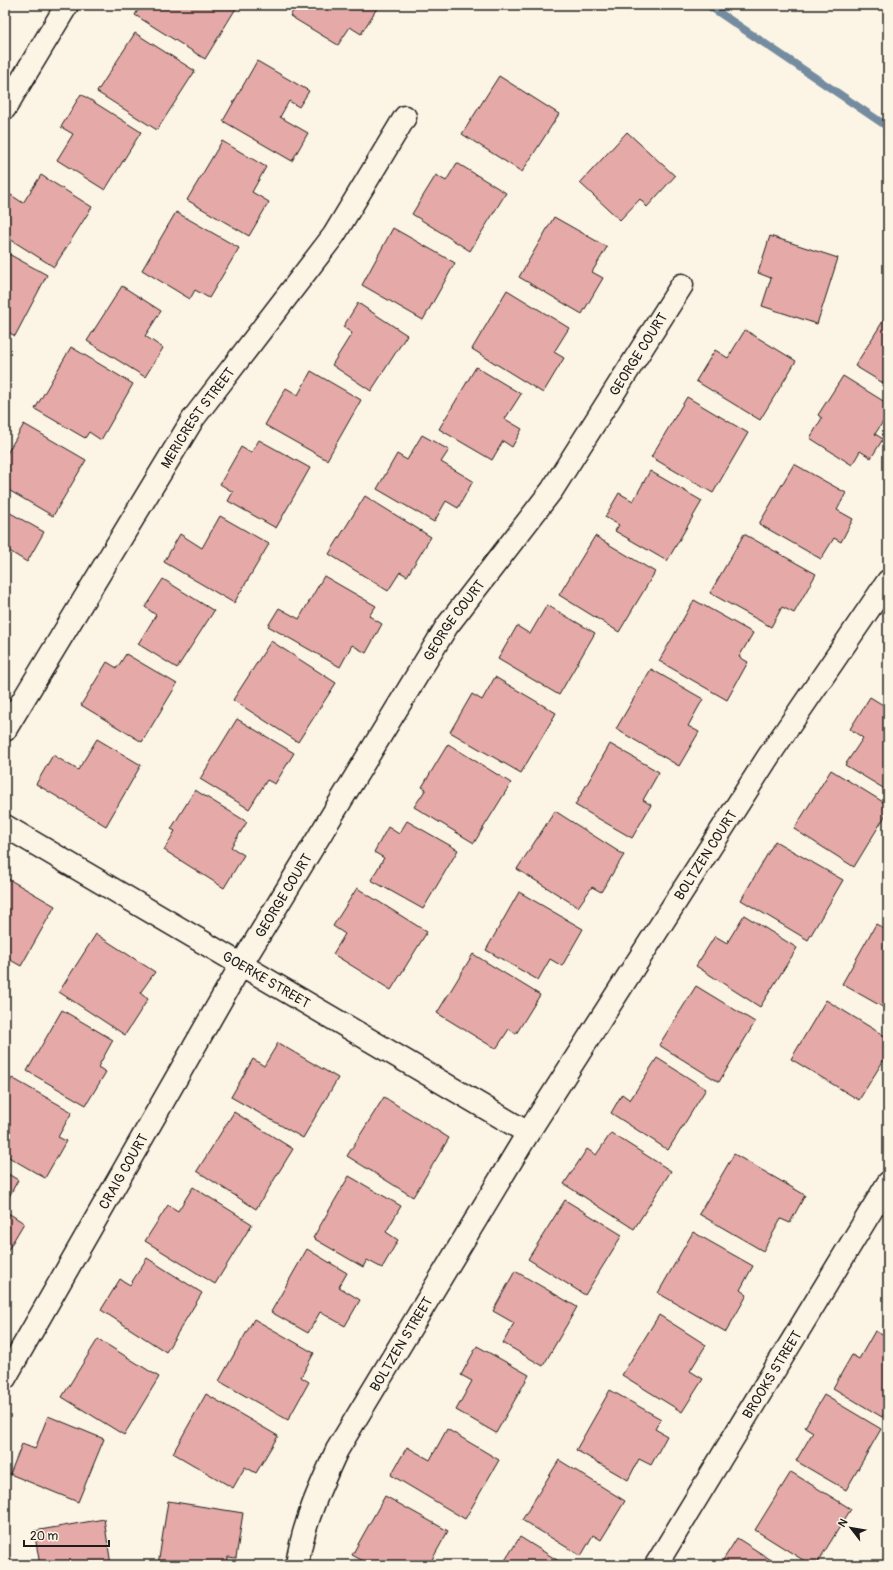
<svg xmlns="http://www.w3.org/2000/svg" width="893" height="1570" viewBox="0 0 893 1570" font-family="Pangolin,sans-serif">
<rect width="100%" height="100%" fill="#fcf5e5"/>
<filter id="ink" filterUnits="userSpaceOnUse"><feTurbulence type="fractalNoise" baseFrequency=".025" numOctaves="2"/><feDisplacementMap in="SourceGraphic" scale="8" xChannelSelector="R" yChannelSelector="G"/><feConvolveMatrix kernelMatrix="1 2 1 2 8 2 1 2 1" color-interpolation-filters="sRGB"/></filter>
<g filter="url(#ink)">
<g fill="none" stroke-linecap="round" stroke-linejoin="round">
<path stroke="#748ca0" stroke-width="8" d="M708,5L888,127"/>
</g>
<path fill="#e5aaa8" stroke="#1c1c1c" d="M141,5H238L205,59L135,15Z
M297,5H379L361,34L350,27L338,45L290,16Z
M135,33L195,71L157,130L97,92Z
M257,61L309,91L299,107L289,101L280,117L308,133L292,161L223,121Z
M499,76L559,114L522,172L462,134Z
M81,94L141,132L105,190L57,160L73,134L61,127Z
M627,132L675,176L647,207L640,199L620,220L580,183Z
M222,141L266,167L252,192L269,202L249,236L187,200Z
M457,163L506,193L470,251L412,214L436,175L446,181Z
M41,175L92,207L54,267L5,236L9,228L5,226V204L11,195L23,203Z
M176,212L239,248L209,298L195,290L190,299L142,270Z
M554,217L607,247L592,272L603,278L582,314L519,277Z
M393,228L455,263L423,320L362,285Z
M770,236L838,258L817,324L762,306L771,278L758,273Z
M5,252L47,275L15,336L5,330Z
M122,286L161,311L145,336L163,348L145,377L87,341Z
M507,290L569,328L554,352L564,358L543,393L472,349Z
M358,303L407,335L371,391L332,365L352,333L343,327Z
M888,313V386L855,366Z
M745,330L796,361L760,420L696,381L715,350L728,358Z
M71,347L133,384L101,440L89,432L85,438L35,409Z
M476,367L521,394L505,419L522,429L512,447L503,441L492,460L439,429Z
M311,371L361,400L327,460L265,425L286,388L298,395Z
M843,376L888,404V414L875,434L883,439L871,458L860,451L852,465L810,438L822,418L818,415Z
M687,397L748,433L713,493L651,457Z
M24,424L86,460L53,516L5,488V457Z
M422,435L449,450L441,462L473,481L458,508L446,501L434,522L377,489L397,454L407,460Z
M259,440L310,468L276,528L228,501L233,492L220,484L241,447L251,453Z
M794,464L846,493L837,510L853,519L841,542L834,538L821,559L759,524Z
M650,471L702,501L667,561L615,531L619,525L605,517L619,493L633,501Z
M365,496L431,537L407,576L400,572L388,591L329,554Z
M5,510L44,532L27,562L6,549L5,551Z
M220,516L269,544L234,603L164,562L180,534L202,548Z
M744,534L816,574L794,613L782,607L771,627L710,593Z
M595,536L655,572L619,632L559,595Z
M324,576L376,606L369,616L382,624L366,653L352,645L340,667L268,626L279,608L299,619Z
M163,579L214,611L177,668L138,644L156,615L145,607Z
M694,600L753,633L739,657L748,662L727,700L659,661Z
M547,605L595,633L559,695L498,659L517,626L530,634Z
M271,641L336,683L298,742L233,700Z
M126,654L177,684L142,742L81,705L107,662L117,668Z
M651,669L703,699L688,726L699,732L679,766L616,729Z
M495,677L556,713L521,773L450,732L472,694L482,700Z
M870,697L888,708V791L845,765L863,738L850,729Z
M237,719L294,753L275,784L267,780L249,809L200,779Z
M97,739L141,765L106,826L36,784L53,755L78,770Z
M448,744L511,783L474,843L414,807L426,789L422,787Z
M610,744L659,772L643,800L651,805L632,838L575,805Z
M831,770L888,805V811L854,867L794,829Z
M195,790L247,822L231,847L244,855L224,888L164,850L175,831L171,829Z
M555,811L624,855L601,892L592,887L578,907L517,869Z
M407,821L458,850L423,909L371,880L384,858L374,852L388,827L399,834Z
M775,841L843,880L808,940L741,900Z
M5,877L55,906L21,966L5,957Z
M357,888L427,932L391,990L333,954L345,934L333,926Z
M519,892L583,929L562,966L550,959L538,980L486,950Z
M744,915L797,948L760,1007L696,966L715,936L727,943Z
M876,924L888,931V1010L842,984Z
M96,934L155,972L140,993L148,999L125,1035L59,992Z
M473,954L540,995L516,1034L509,1029L496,1049L437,1013Z
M696,986L755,1022L719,1082L659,1045Z
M826,1000L888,1038V1053L859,1100L791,1059Z
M62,1010L113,1040L98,1067L106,1072L86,1105L27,1071Z
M278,1043L338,1078L303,1138L231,1097L253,1059L264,1066Z
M657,1058L706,1089L668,1150L611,1113L622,1094L630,1100Z
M12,1078L72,1112L58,1137L66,1141L45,1178L5,1155V1091Z
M384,1097L449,1138L413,1197L347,1156Z
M234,1112L293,1149L256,1209L197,1171Z
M611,1133L671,1171L634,1229L564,1184L587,1149L596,1155Z
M734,1154L805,1195L790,1223L781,1219L763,1251L699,1214Z
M5,1172L18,1180L5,1204Z
M349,1176L401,1206L386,1232L398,1240L382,1268L367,1260L363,1267L313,1238Z
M193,1187L252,1224L215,1284L145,1241L168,1205L178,1211Z
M565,1200L622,1235L585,1295L528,1259Z
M5,1211L24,1223L5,1255Z
M693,1232L753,1266L740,1290L747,1295L726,1332L658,1293Z
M307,1249L347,1273L339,1287L360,1300L345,1326L320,1312L308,1333L271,1312Z
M147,1258L202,1293L166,1352L101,1310L120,1279L130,1285Z
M515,1271L577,1307L543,1366L503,1343L514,1323L493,1311Z
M659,1315L706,1345L690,1371L703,1379L682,1412L622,1375Z
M254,1319L314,1353L301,1377L309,1382L288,1420L219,1381Z
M875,1331L888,1338V1407L882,1417L833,1388L852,1355L859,1359Z
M98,1339L159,1377L124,1435L62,1397Z
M477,1346L529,1375L496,1433L456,1410L472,1381L461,1375Z
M610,1390L661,1419L655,1429L667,1436L651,1465L639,1459L628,1480L576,1450Z
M206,1394L278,1436L256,1473L245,1467L233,1488L173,1453Z
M824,1395L881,1429L846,1490L796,1461L813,1432L805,1427Z
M48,1416L104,1439L78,1502L10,1474L22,1444L35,1449Z
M447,1429L499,1460L465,1519L391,1475L407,1447L430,1460Z
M559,1460L625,1501L601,1540L593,1535L581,1556L522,1520Z
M791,1472L851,1509L816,1565H811L755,1530Z
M385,1496L448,1531L429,1565H371L352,1555Z
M168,1501L243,1513L236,1558L228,1557L227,1565H158Z
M104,1519L111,1565H40L34,1531Z
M520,1537L565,1565H502Z
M737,1538L779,1565H720Z"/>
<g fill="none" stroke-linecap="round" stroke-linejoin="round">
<defs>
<g id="minor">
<path d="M5,108L67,5"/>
<path id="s1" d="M5,730L193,419L334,235L405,117"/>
<path id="s2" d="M5,826L528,1133"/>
<path id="s3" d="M5,1378L241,965L447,626L552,490L682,285"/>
<path id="s4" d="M297,1565C303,1524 320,1487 337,1450L528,1133L768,757L888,581"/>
<path id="s5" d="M656,1565L888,1183"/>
</g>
</defs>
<use href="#minor" stroke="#1c1c1c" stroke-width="25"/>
<use href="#minor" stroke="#fcf5e5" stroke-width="22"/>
</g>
</g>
<g text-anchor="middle" stroke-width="3" stroke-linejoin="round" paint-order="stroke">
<g font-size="14" fill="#1c1c1c" stroke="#fcf5e5">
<text dy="5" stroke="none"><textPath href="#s3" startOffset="1205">GEORGE COURT</textPath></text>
<text dy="5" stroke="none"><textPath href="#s1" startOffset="367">MERICREST STREET</textPath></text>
<text dy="5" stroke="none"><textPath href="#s3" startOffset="881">GEORGE COURT</textPath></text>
<text dy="5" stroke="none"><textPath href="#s4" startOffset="822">BOLTZEN COURT</textPath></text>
<text dy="5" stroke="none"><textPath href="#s3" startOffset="557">GEORGE COURT</textPath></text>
<text dy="5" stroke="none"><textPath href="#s2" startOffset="303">GOERKE STREET</textPath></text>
<text dy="5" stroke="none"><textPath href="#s3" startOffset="238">CRAIG COURT</textPath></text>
<text dy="5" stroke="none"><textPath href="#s4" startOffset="246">BOLTZEN STREET</textPath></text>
<text dy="5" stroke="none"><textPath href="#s5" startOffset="223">BROOKS STREET</textPath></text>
</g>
</g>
<rect width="893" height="1570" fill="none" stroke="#fcf5e5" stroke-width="20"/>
<rect x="10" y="10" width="873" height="1550" fill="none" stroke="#1c1c1c" stroke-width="1.5" filter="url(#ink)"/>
<g transform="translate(851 1528) rotate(301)" stroke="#fcf5e5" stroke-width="3" paint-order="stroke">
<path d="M0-3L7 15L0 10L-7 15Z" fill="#1c1c1c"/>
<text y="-6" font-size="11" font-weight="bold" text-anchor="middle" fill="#1c1c1c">N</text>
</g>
<path d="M24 1540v6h85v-6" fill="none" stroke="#1c1c1c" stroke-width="2"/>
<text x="30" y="1540" font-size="12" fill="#1c1c1c" stroke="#fcf5e5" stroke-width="3" paint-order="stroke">20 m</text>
</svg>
